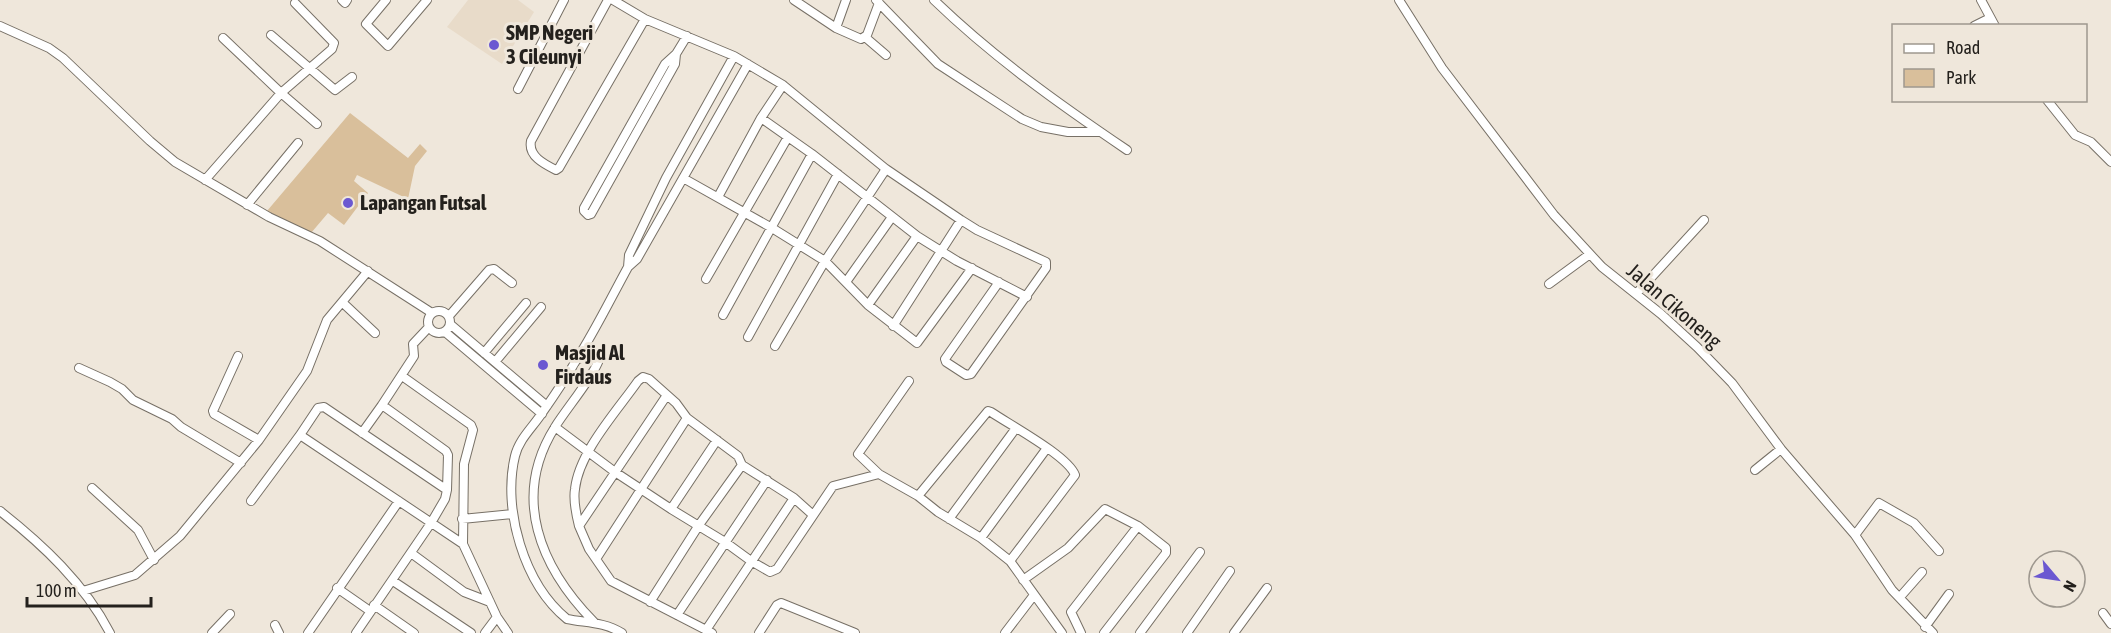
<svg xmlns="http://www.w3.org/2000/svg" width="2111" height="633" viewBox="0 0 2111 633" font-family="'Asap Condensed',sans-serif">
<rect width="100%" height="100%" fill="#efe7db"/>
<path fill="#e8dbc9" d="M468,0H518L534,12L502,64L447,27Z"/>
<path fill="#d9bf9b" d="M350,113L408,158L420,144L427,151L415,166L408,199L357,175L354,181L368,193L344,225L328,213L311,233L267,211Z"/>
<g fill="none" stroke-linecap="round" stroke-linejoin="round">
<defs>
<path id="minor" d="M342,0L345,3L347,0
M386,0L366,24L388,46L427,0
M608,0L531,141C528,156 544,164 556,170L559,168L645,19
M613,0L645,19L734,56L783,85L886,169L961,220L977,230L1046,262V268L971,374L966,375L946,362L945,359L999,282
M794,0L836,28L861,39L867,35L879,3
M876,0L938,64L1022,119L1041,127L1068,132H1100
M934,0C993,57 1059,104 1127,150
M1399,0L1442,68L1554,215L1602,267L1661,314L1697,347L1732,383L1781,449L1855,535L1892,590L1933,633
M1981,0L1995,26
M295,3L334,43L332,49L281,93L317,124
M0,26L49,48L63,58L150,141L175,162L269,217L320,241L432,313
M1974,26L1990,18
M836,28L846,0
M271,35L335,90L352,77
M865,37L886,55
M676,54L675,64L591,214L588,215L584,211V208L665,64L676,54L687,36
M518,89L564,0
M2047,100L2075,135L2091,142L2111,162
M761,118L812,154L917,236L957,261L1027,297
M683,178L772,228L825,261L868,305L917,343L972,268
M205,180L281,93L223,38
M718,197L761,118L783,85
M247,205L298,143
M628,267L629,255L666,178L734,56
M706,279L788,137
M846,282L892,217
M1549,284L1590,254
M1636,294L1704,220
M343,303L375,333
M868,305L917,236
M428 322a11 11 0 1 1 22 0a11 11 0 1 1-22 0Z
M723,315L812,154
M449,316L489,270L494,269L512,283
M450,324L547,406
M893,326L961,220
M445,332L542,414
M748,337L838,174
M775,346L825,261L886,169
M484,353L526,303
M238,356L213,411L214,414L259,440
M578,359L596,352L600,357C595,375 566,409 555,427C511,497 540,567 594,622
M495,362L541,307
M79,368L110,382L122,389L133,400L172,419L181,427L241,463
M402,376L471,425L473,430L464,464L463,544L497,617L508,633
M643,377L649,379L667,395L579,526C576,514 573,501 575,489C579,452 617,411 638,381Z
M667,395L676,403L687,418L738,456L742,465L794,498L813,515
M382,405L414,356L413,344L429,327
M555,427L615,472L671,509L725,542L751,561L770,572L777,569L833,486L879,474L918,496L938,512L981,538L1010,561L1062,633
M362,433L382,405L446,451L448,455L447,490
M300,435L318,408L324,407L447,490L445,499L431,523L356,633
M1755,470L1781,449
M879,474L858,454L909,381
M92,488L138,530L154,560
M918,496L988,411L991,412C1010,425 1068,456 1075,475L1010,561
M251,501L300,435L463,544
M671,509L717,440
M0,511C43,545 84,583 110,633
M462,519L512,514
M949,519L1016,428
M579,526L589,549L611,581L712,633
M1855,535L1879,503L1914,523L1939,551
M981,538L1047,448
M411,553L464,592L490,602
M596,559L687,418
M1023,580L1068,548L1105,509L1138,526L1166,548V553L1104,633
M393,581L471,633
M337,588L370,611
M83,591L135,575L180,536L259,440L307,371L327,320L368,271
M1900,597L1922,572
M650,602L699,525L742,465
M374,605L414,633
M2103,613L2111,624
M677,615L767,480
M275,625L279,633
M1925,627L1949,594
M706,630L794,498
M212,633L230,614
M308,633L399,501
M485,633L497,617
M622,633C604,622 587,623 567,619C524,584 502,509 515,456C519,439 533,427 542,413C554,396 566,378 577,359C596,329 611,298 628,267L637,259L748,64
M759,633L777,605L781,603L855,633
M1005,633L1034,595
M1081,633L1071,612L1138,526
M1140,633L1200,552
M1187,633L1230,571
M1234,633L1267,588"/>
</defs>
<use href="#minor" stroke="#777066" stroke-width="10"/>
<use href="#minor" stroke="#fff" stroke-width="8"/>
</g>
<g fill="#6b58d1" stroke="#efe7db" stroke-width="2">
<circle cx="494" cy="45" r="6"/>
<circle cx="348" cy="203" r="6"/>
<circle cx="543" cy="365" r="6"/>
</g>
<g text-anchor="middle" stroke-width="6" stroke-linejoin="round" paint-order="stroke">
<g font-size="21" font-weight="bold" fill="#24211d" stroke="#efe7db" text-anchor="start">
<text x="506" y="40">SMP Negeri<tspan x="506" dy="24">3 Cileunyi</tspan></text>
<text x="360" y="210">Lapangan Futsal</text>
<text x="555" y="360">Masjid Al<tspan x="555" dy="24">Firdaus</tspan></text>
</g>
<g font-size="21" fill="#24211d" stroke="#efe7db">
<text transform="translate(1674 306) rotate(41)" y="7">Jalan Cikoneng</text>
</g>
</g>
<rect x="1892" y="24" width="195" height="78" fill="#efe7db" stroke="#9e988f" stroke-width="1.5"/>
<rect x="1904" y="44" width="30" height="9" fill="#ffffff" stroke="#9e988f" stroke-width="1.5"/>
<text x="1946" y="54" font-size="18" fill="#24211d">Road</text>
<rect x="1904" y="69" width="30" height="18" fill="#d9bf9b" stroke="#9e988f" stroke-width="1.5"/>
<text x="1946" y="84" font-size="18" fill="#24211d">Park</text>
<g transform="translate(2057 579) rotate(119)"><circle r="28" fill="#efe7db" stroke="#9e988f" stroke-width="1.5"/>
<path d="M0-4.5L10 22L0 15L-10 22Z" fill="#6b58d1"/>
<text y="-9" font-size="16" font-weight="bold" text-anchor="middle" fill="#24211d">N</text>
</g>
<path d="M27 597v9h124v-9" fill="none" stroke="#24211d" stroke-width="3"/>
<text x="36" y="597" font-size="18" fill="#24211d" stroke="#efe7db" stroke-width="4.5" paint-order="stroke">100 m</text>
</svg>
